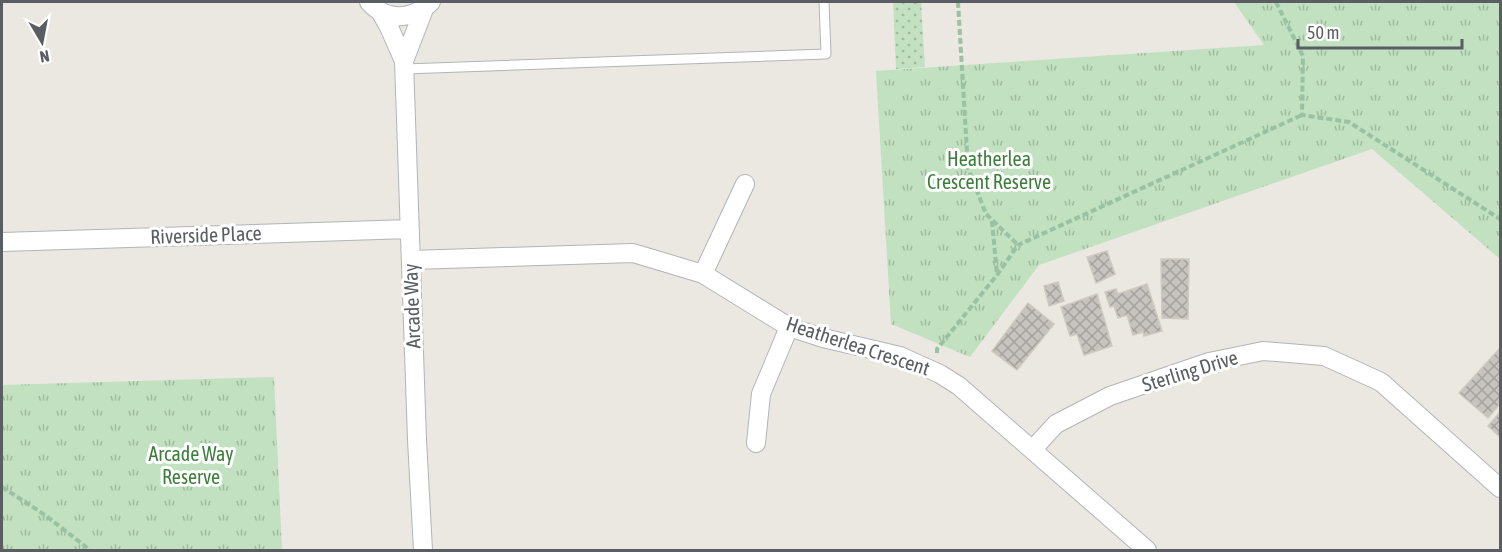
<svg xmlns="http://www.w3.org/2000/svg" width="1502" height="552" viewBox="0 0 1502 552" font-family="'Asap Condensed',sans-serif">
<defs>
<pattern id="grass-dots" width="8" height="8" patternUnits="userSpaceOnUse" patternTransform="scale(1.5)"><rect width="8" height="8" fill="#c1e1c0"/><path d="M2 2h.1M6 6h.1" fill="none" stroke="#a0ba9f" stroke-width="1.8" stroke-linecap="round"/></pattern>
<pattern id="park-tufts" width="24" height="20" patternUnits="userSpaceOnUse" patternTransform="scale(1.5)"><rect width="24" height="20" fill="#c1e1c0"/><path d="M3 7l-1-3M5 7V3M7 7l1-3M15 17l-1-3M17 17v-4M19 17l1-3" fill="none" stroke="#a0ba9f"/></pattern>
<pattern id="building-cross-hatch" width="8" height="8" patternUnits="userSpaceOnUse" patternTransform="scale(1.5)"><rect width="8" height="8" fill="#c7c3be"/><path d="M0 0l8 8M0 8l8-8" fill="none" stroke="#a5a29e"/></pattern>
</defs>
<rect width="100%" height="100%" fill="#ebe8e1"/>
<path fill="url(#grass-dots)" d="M893,2H921L925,67L896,69Z"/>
<path fill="url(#park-tufts)" d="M1234,2H1500V259L1372,149L1039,265L970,357L891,324L876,71L1264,45Z
M274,377L282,550H2V385Z"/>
<path fill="url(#building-cross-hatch)" stroke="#cfcac0" stroke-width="1.5" d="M1107,251L1115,274L1096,283L1087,257Z
M1161,259H1189L1188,319L1162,318Z
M1058,282L1064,301L1049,306L1044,286Z
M1147,284L1162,331L1144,336L1143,332L1133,335L1127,315L1118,318L1114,306L1110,307L1105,292L1116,289L1118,294Z
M1097,294L1112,346L1084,355L1077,334L1070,336L1061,307Z
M1028,303L1054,324L1017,370L992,351Z
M1500,348V404L1488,418L1459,393Z
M1500,412V437L1488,426Z"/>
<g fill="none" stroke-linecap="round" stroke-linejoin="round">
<defs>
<path id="service" d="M405,69L826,54L824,2"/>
<path id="minor" d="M369,2C387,22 412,20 431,2
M380,11L389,27L404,61L417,440L423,550
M404,61L424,9
M2,242L410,229
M411,260L633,253L703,274L789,327L823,338L900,356L940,374L959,386L1147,550
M703,274L745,184
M756,443L761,394L789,327
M1033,449L1056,424L1110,396L1209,362L1263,351L1324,356L1381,382L1500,488"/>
</defs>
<use href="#service" stroke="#b2b4b8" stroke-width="11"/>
<use href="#minor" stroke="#b2b4b8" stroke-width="20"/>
<path stroke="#9ac1a3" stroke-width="4" stroke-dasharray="6 3" stroke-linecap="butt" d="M958,2L968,168L986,214L1018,245
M1276,2L1303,56L1302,115L1349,122L1500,219
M992,221L997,275
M937,353V349L997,275L1018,245L1302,115
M2,487L45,515L90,550"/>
<use href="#service" stroke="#fff" stroke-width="9"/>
<use href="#minor" stroke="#fff" stroke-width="18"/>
</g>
<g text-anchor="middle" stroke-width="6" stroke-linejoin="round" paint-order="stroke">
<g font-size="20" fill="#3c7e3c" stroke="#fff">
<text x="989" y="166">Heatherlea<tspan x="989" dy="23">Crescent Reserve</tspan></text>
<text x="191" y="461">Arcade Way<tspan x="191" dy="23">Reserve</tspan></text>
</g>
<g font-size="20" fill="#5a5d61" stroke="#fff">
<text transform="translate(206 235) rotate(-2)" y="7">Riverside Place</text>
<text transform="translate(412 306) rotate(-92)" y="7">Arcade Way</text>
<text transform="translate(858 346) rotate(18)" y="7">Heatherlea Crescent</text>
<text transform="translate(1190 371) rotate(-17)" y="7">Sterling Drive</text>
</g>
</g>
<rect width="1502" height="552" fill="none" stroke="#5a5d61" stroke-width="6"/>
<g transform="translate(42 42) rotate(170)" stroke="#ffffff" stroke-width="4.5" paint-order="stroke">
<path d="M0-4.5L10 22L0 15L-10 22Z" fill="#5a5d61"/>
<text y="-9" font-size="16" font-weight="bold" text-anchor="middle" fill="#5a5d61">N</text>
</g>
<path d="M1298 39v9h164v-9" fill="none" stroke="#5a5d61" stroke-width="3"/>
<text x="1307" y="39" font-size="18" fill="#5a5d61" stroke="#ffffff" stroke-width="4.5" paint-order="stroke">50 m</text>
</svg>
